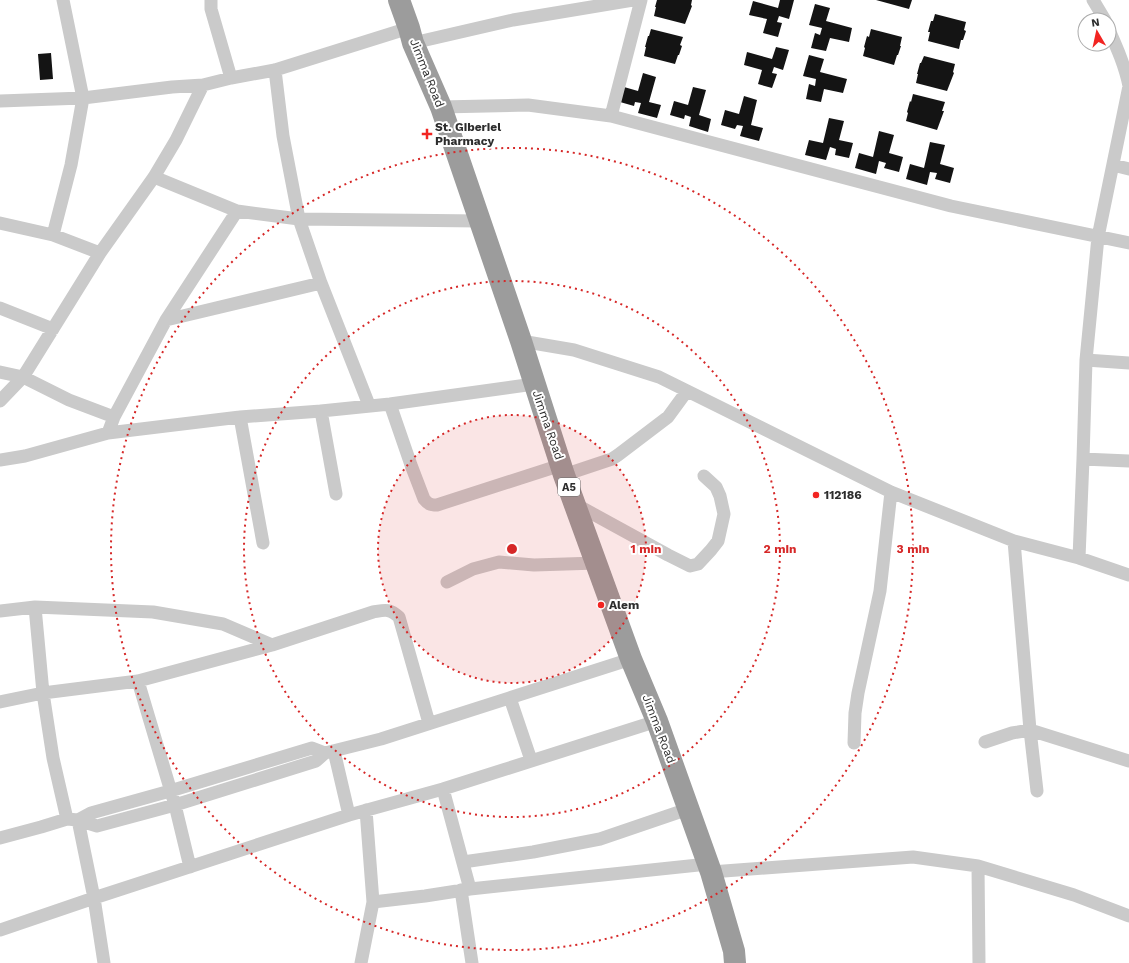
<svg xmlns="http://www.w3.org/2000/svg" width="1129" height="963" viewBox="0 0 1129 963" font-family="'Work Sans',sans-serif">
<rect width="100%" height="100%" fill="#fff"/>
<path fill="#141414" d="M657,0H692L691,5L692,6L685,24L654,16L656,7H655Z
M780,0H794L789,19L779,16L777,22L782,23L778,37L763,33L767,19L749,15L753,1L778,8Z
M876,0H912L909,9Z
M815,4L830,8L826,21L852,28L849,42L830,38L826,51L811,48L815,33L820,35L822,28L809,25Z
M935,14L966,22L964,30L966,31L963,40H961L959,49L928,41L930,32H928L931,21H933Z
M651,29L683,37L680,45L682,46L679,55H678L675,64L644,56L646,47H645L648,36H649Z
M871,29L902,37L900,46H901L898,55H897L894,65L863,56L865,48L864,47L867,36L869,37Z
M776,47L789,50L783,70L774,67L772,73L777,74L772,88L758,84L762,70L744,65L747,52L772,59Z
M51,53L53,79L40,80L38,54Z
M809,55L824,59L820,72L847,79L843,93L824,89L821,102L806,99L809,84L815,86L816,79L803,76Z
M924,56L955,64L953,72L954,73L947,91L916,83L918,74H917L920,63H921Z
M643,73L656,77L649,102L661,105L657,118L638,113L641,103L635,102L634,106L620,102L624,87L638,91Z
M693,87L706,90L699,115L711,119L708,132L689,126L691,117L685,115L684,119L670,115L674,101L688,105Z
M913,94L945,102L942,111H944L937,130L906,121L908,113L907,112L910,101L911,102Z
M744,96L757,100L751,125L763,128L759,141L740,136L743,126L737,125L735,129L721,125L725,110L739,114Z
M829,118L844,121L839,140L853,143L849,158L835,155L836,149L830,147L826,160L805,155L809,140L823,143Z
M879,131L894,135L889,153L903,157L899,172L884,168L886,163L879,161L876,174L855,168L859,153L873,157Z
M930,142L945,145L940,164L954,168L950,183L935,179L937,173L930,172L927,185L906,179L910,164L924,168Z"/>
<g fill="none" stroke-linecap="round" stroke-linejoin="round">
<path stroke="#cacaca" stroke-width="13" d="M211,0V9L231,78
M1093,0L1105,20
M413,43L513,20L633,0
M275,70L283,136L299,219L321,283L369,405
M0,101L83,98L172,87L203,85L231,78L275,70L409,28
M441,107L528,105L611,116L951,206L1129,243
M611,116L641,0
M1113,165L1129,169
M154,177L237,211L299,219L480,221
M0,223L53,235L100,253
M53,235L71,165L83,98L63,0
M0,308L53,329
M166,320L321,283
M521,341L574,350L659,377L891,492L1014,541L1079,558L1129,575
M1086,360L1129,363
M0,372L23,377L69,400L114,417
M0,401L23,377L100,253L154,177L176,140L203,85
M390,404L411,465L424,499C428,504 430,505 437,505L561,465
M321,411L336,494
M240,417L263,543
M108,433L114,417L166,320L237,211
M1083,459L1129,461
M0,460L25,456L108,433L240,417L321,411L390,404L534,384
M564,475L612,459L618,455L668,417L687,391
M575,504L668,555L690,566L698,564L711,550L718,541L724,514L720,496L716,487L704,476
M1014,541L1030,730L1037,791
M1079,558L1083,459L1086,360L1098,237L1129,86C1125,66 1117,48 1109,30
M447,582L473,569L499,562L534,565L597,563
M35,607L43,693L53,758L67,819
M0,611L35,607L153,612L223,624L272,645
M138,681L175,805L190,867
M510,698L531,760
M0,702L43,693L138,681L272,645L373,612C385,610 389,608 399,617L429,723
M985,742L1012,733L1030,730L1129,761
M854,743L855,713L858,693L880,591L891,492
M312,748L325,753L316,761L175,805L97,826L78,820L91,813L170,791Z
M334,751L349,815
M325,753L381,739L631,659
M443,789L470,889
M0,838L41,827L67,819L78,820L94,898L104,963
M463,862L533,852L600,839L688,809
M978,866L979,963
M711,872L913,857L978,866L1074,895L1129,916
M461,890L472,963
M373,902L425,896L470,889L708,864
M0,930L94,898L349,815L443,789L657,721
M361,963L373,902L366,810"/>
<path stroke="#9c9c9c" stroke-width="22" d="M399,0L409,28L413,43L441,107L521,341L564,475L631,659L657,721L711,872L734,951L735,963"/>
</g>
<circle cx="512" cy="549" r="134" fill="#d62828" fill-opacity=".12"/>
<g fill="none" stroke="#d62828" stroke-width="2" stroke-dasharray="2 4">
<circle cx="512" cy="549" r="134"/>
<circle cx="512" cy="549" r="268"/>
<circle cx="512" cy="549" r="401"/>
</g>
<g fill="#f22421" stroke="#fff" stroke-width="1.5">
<path d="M425 128h4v4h4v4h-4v4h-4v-4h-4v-4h4z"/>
<circle cx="816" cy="495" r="4"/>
<circle cx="601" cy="605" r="4"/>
</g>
<g text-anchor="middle" stroke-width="4" stroke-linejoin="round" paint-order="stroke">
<rect fill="#fff" stroke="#6c6c6c" stroke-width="1" x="558" y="478" width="22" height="18" rx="3"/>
<g font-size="11" font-weight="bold" fill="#2d2d2d">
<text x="569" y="491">A5</text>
</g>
<g font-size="12" fill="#2d2d2d" stroke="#fff">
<text transform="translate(427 73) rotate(68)" y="4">Jimma Road</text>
<text transform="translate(548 425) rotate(71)" y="4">Jimma Road</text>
<text transform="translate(659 729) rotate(69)" y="4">Jimma Road</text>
</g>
<g font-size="12" font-weight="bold" fill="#2d2d2d" stroke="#fff" text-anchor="start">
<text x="435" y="131">St. Giberiel<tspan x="435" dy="14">Pharmacy</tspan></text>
<text x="824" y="499">112186</text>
<text x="609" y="609">Alem</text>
</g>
</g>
<circle cx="512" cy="549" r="6" fill="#d62828" stroke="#fff" stroke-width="2"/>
<g font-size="12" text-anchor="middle" font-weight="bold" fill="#d62828" stroke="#fff" stroke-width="4" stroke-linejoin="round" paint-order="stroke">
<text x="646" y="553">1 min</text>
<text x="780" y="553">2 min</text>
<text x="913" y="553">3 min</text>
</g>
<g transform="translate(1097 32) rotate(351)"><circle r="19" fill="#ffffff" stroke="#ababab"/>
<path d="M0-3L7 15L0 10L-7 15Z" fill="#f22421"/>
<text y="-6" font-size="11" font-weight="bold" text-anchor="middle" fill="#2d2d2d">N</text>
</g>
</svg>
